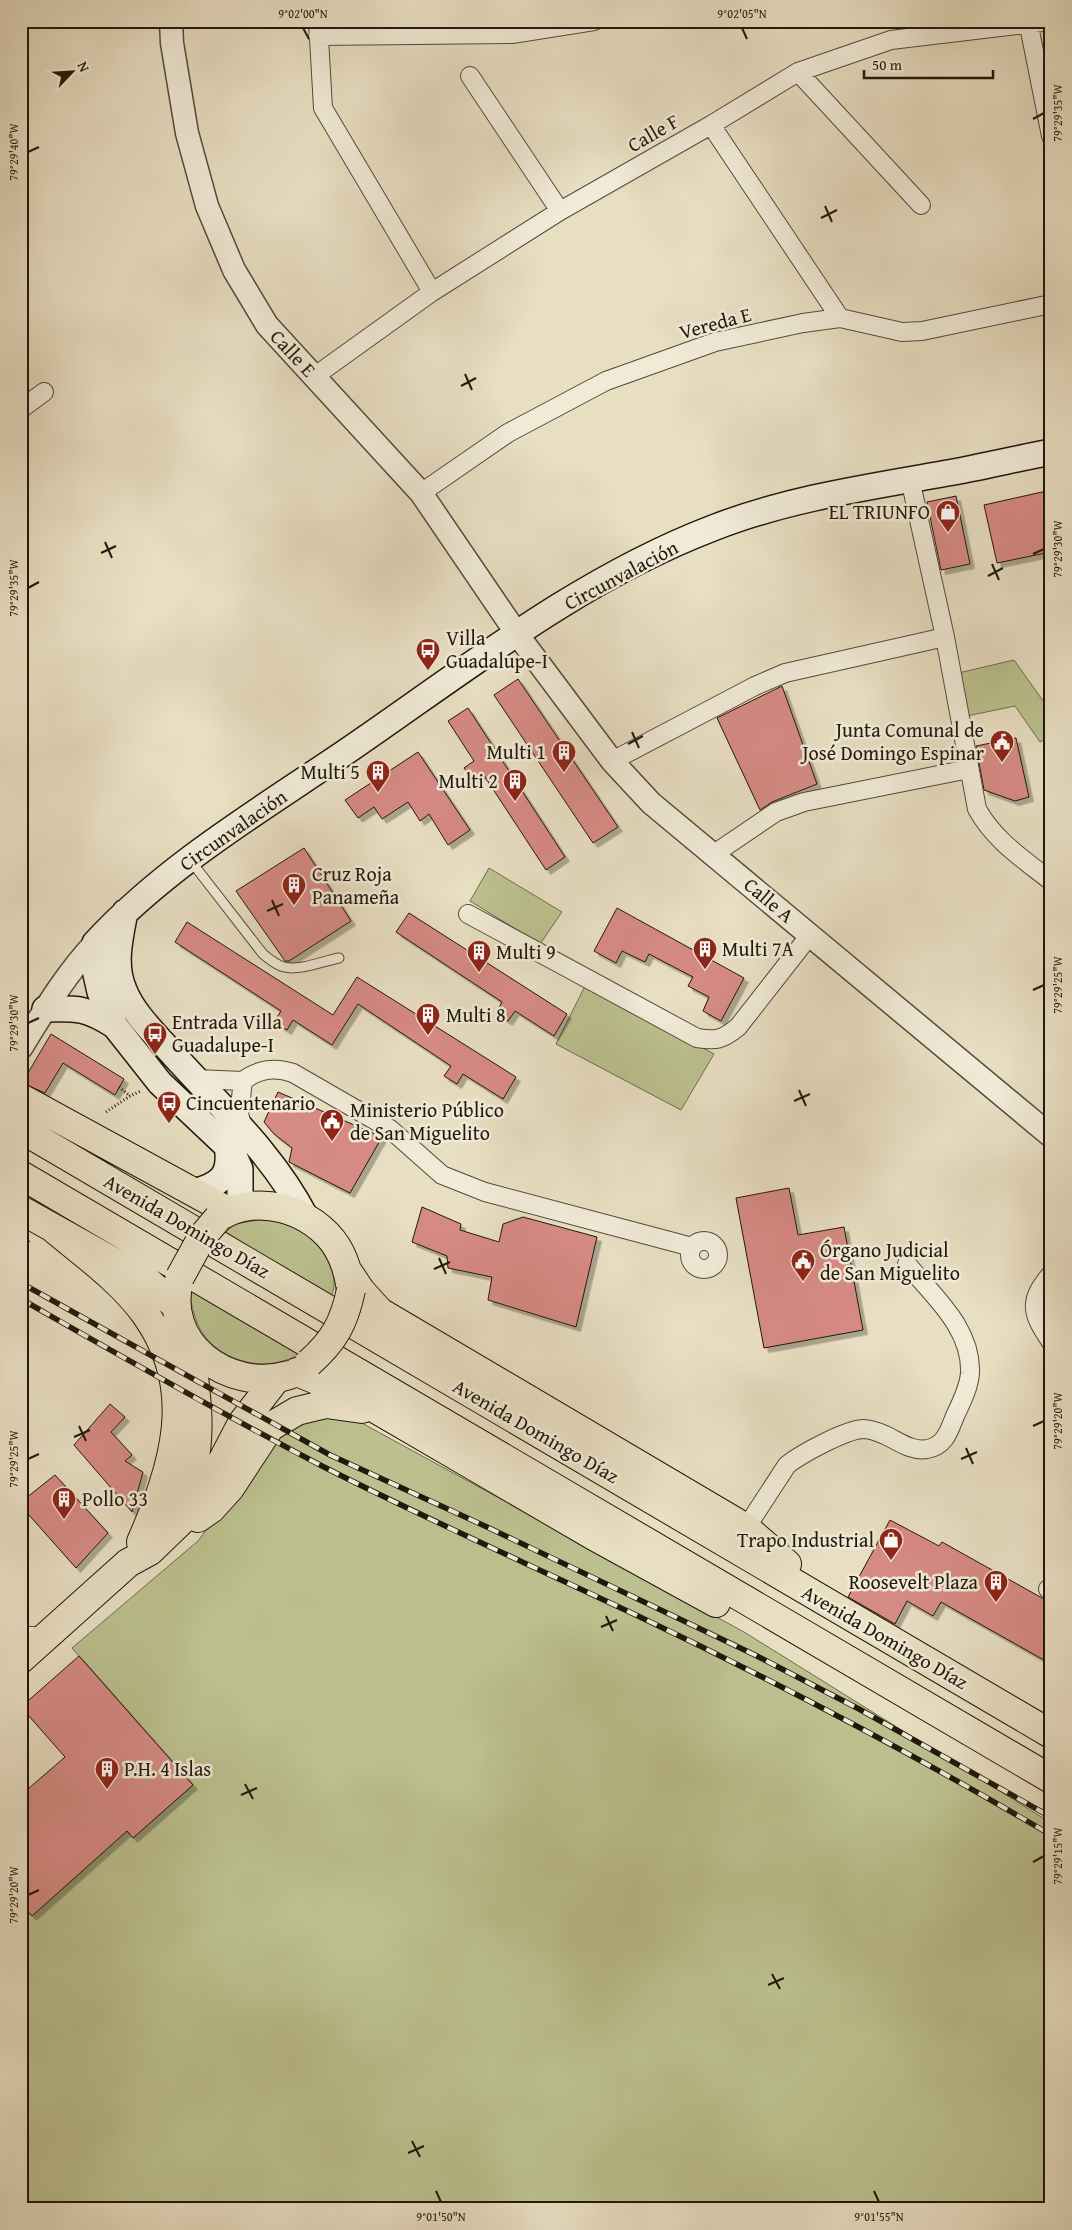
<svg xmlns="http://www.w3.org/2000/svg" width="1072" height="2230" viewBox="0 0 1072 2230" font-family="'Gentium Book Plus',serif">
<defs>
<filter id="shadow"><feDropShadow dx="4.5" dy="4.5" stdDeviation="0" flood-color="#0004"/></filter>
</defs>
<rect width="100%" height="100%" fill="#e8dec2"/>
<filter id="stains"><feTurbulence type="fractalNoise" baseFrequency=".004" numOctaves="4"/><feColorMatrix values="0 0 0 0 .2 0 0 0 0 .09 0 0 0 0 .02 0 0 0 .5 -.17"/></filter>
<radialGradient id="worn" r=".72"><stop offset=".6" stop-color="#630" stop-opacity="0"/><stop offset="1" stop-color="#630" stop-opacity=".3"/></radialGradient>
<path fill="#bcc08f" stroke="#6e6c4d" d="M1014,660L1051,712V735L1040,742L1015,706L962,717L954,674Z
M489,868L562,912L540,944L470,901Z
M586,984L714,1054L681,1110L556,1044Z
M258,1220C274,1220 288,1223 302,1231C319,1241 344,1278 330,1297L226,1232L235,1224Z
M192,1290L298,1352L297,1355C260,1377 203,1356 194,1313C192,1306 189,1297 192,1290Z
M338,1410L744,1632L1051,1823V2198L1045,2209H21V1904L32,1916L127,1831L133,1838L193,1785L72,1648L198,1541L282,1426Z"/>
<path fill="#d68a84" stroke="#21180b" filter="url(#shadow)" d="M1051,490V552L997,563L984,505Z
M956,496L970,564L941,570L927,502Z
M518,679L618,827L593,843L494,695Z
M782,686L817,784L772,802L760,810L717,718Z
M468,708L565,857L546,870L483,774L473,780L464,768L474,761L448,721Z
M1016,738L1029,797L1015,801L984,790L976,746Z
M418,752L470,830L448,845L429,814L420,821L408,802L382,819L374,807L358,818L345,800Z
M304,848L351,921L289,961H285L236,891Z
M617,908L744,978L721,1021L703,1011L709,997L688,986L693,977L649,954L645,962L622,951L616,963L594,951Z
M409,913L567,1014L554,1036L515,1011L508,1021L496,1013L502,1002L396,932Z
M187,922L333,1015L357,977L516,1077L503,1099L463,1074L457,1084L444,1076L451,1066L358,1004L332,1045L293,1020L287,1030L274,1022L281,1011L175,942Z
M51,1034L124,1079L115,1095L63,1063L45,1093L22,1083Z
M278,1092L382,1137L350,1193L289,1162L292,1148L274,1134L264,1122Z
M789,1188L798,1235L844,1227L863,1330L764,1348L736,1198Z
M422,1207L461,1224L460,1230L499,1242L503,1224L523,1217L597,1237L576,1327L488,1300L492,1277L448,1268L447,1256L412,1242Z
M110,1404L125,1417L111,1432L132,1455L125,1461L143,1472L132,1512L74,1445Z
M55,1475L108,1533L76,1568L21,1506V1502Z
M890,1520L939,1546L942,1542L1051,1603V1664L941,1602L933,1616L907,1601L895,1624L848,1597Z
M79,1656L193,1785L133,1838L127,1831L32,1916L21,1904V1795L65,1757L21,1707Z"/>
<g fill="none" stroke-linecap="round" stroke-linejoin="round">
<defs>
<path id="service" d="M190,860L263,954C269,959 276,965 284,967C300,971 323,961 339,958
M21,1631L41,1632"/>
<path id="minor" d="M318,21L323,108L432,292
M1028,21L1051,136
M318,36L512,34L594,21
M798,72L921,205
M470,76L560,211
M711,125L840,318
M315,376L432,292L560,211L711,125L798,72L891,40L1051,21
M21,409L44,392
M910,479L945,637L977,809C994,840 1023,859 1051,881
M421,493L508,433L606,381L715,342L803,323L840,318L902,332L922,331L1051,304
M612,761L755,686L785,673L945,637
M714,854L776,812L804,802L969,769
M468,914L697,1038C716,1041 722,1040 738,1027L810,935
M196,1079L243,1081C258,1069 276,1067 293,1073L390,1129L442,1175L485,1192L692,1247
M243,1128L239,1114L243,1081
M690 1255a14 14 0 1 1 28 0a14 14 0 1 1-28 0Z
M1051,1274C1028,1301 1031,1313 1051,1342
M746,1528L787,1465C801,1454 845,1430 863,1429C870,1429 878,1432 885,1435C898,1441 912,1452 927,1449C945,1446 949,1431 955,1416C961,1403 969,1388 970,1373C972,1328 933,1296 907,1264
M1048,1589L1051,1591"/>
<path id="tertiary" d="M171,21L172,43L187,133L207,206L234,270L267,325L421,493L517,634L612,761L651,803L1051,1136
M21,1048C44,1011 65,975 95,943"/>
<path id="secondary" d="M125,912C120,938 113,965 124,990C133,1013 154,1033 170,1051C218,1105 273,1153 306,1218
M45,1009C78,1008 87,1008 115,1026
M193,1192C221,1185 232,1175 227,1145
M240,1207V1169L232,1151L160,1083L115,1026L100,992L95,970V943C168,864 264,808 353,747C468,668 582,578 713,528C792,497 877,486 959,471C990,465 1020,458 1051,452"/>
<path id="primary" d="M21,1098L228,1211
M21,1129L1051,1734
M21,1175L1051,1779
M21,1210L146,1280L176,1306
M218,1218C255,1192 313,1209 337,1247C345,1260 349,1275 351,1290
M54,1229C85,1255 122,1281 146,1315C199,1390 174,1466 141,1542
M349,1273L361,1291L380,1312L746,1528L787,1564
M180,1277C160,1343 228,1393 289,1375
M297,1372L350,1394L592,1535L716,1603
M164,1516C176,1502 188,1485 193,1466C203,1428 194,1381 190,1343
M198,1518L211,1509L230,1488L270,1427L297,1411L326,1404L362,1409
M21,1659L128,1563L150,1551L180,1522L217,1471L242,1423L276,1379"/>
</defs>
<use href="#service" stroke="#534a39" stroke-width="11"/>
<use href="#minor" stroke="#534a39" stroke-width="20"/>
<use href="#tertiary" stroke="#534a39" stroke-width="25"/>
<use href="#secondary" stroke="#21180b" stroke-width="28"/>
<use href="#primary" stroke="#21180b" stroke-width="30"/>
<path stroke="#21180b" stroke-width="3" stroke-dasharray="1 2.5" stroke-linecap="butt" d="M119,1087L130,1096
M106,1112L130,1096L141,1091
M21,1253L30,1239"/>
<use href="#service" stroke="#f0ead7" stroke-width="9"/>
<use href="#minor" stroke="#f0ead7" stroke-width="18"/>
<use href="#tertiary" stroke="#f0ead7" stroke-width="22"/>
<use href="#secondary" stroke="#f0ead7" stroke-width="25"/>
<use href="#primary" stroke="#e8dec2" stroke-width="28"/>
<defs>
<path id="rail" d="M21,1283L330,1455L487,1527L755,1655L859,1709L1051,1817
M21,1299C121,1356 220,1413 322,1466C426,1519 533,1566 638,1616C779,1683 917,1756 1051,1835"/>
</defs>
<use href="#rail" stroke="#21180b" stroke-width="5.5"/>
<use href="#rail" stroke="#f0ead7" stroke-width="4" stroke-dasharray="11" stroke-linecap="butt"/>
<defs>
<path id="primary-bridge" d="M180,1277L202,1237L218,1218
M309,1363C334,1341 344,1323 351,1290"/>
</defs>
<use href="#primary-bridge" stroke="#21180b" stroke-width="30" stroke-linecap="butt"/>
<use href="#primary-bridge" stroke="#e8dec2" stroke-width="28"/>
</g>
<path fill="none" stroke="#21180b" stroke-width="2" d="M303,28L309,39M742,28L747,39M1033,119L1044,113M28,152L39,147M825,206L832,222M821,218L837,210M465,374L472,390M461,386L476,378M105,542L112,558M101,553L116,546M1033,554L1044,549M992,564L999,580M988,576L1003,568M28,588L39,582M632,732L639,748M628,744L643,736M272,900L279,916M267,911L283,904M1033,990L1044,985M28,1023L39,1018M799,1090L806,1106M794,1101L810,1094M439,1258L446,1274M434,1269L450,1262M79,1426L86,1441M1033,1426L1044,1421M74,1437L90,1430M966,1448L973,1464M28,1459L39,1454M961,1459L977,1452M606,1616L613,1631M601,1627L617,1620M245,1784L253,1799M241,1795L257,1788M1033,1862L1044,1856M28,1895L39,1890M772,1974L780,1989M768,1985L784,1978M412,2141L420,2157M408,2153L424,2146M436,2191L441,2202M874,2191L879,2202"/>
<defs>
<symbol id="shop-pin" viewBox="-11 -11 22 30"><path d="M0 17L-7.5 6A9.5 9.5 0 1 1 7.5 6Z" fill="#8f2418" stroke="#f0ead7"/><path d="M-5-2.5h2.3a2.7 3.5 0 0 1 5.4 0H5L5.5 6h-11ZM-1.5-2.5h3a1.5 2.3 0 0 0-3 0Z" fill="#fff"/></symbol>
<symbol id="bus-pin" viewBox="-11 -11 22 30"><path d="M0 17L-7.5 6A9.5 9.5 0 1 1 7.5 6Z" fill="#8f2418" stroke="#f0ead7"/><path d="M-5-6H5V4H4V6H2V4H-2V6H-4V4H-5ZM-3.5-4V0h7V-4ZM-3.5 1.2v1.5H-2V1.2ZM2 1.2v1.5H3.5V1.2Z" fill="#fff"/></symbol>
<symbol id="civic-pin" viewBox="-11 -11 22 30"><path d="M0 17L-7.5 6A9.5 9.5 0 1 1 7.5 6Z" fill="#8f2418" stroke="#f0ead7"/><path d="M-.6-6.5H3V-4.5H.6V-3L4-1V1h2V6H-6V1h2V-1L-.6-3ZM-1.2 2.5V6h2.4V2.5Z" fill="#fff"/></symbol>
<symbol id="building-pin" viewBox="-11 -11 22 30"><path d="M0 17L-7.5 6A9.5 9.5 0 1 1 7.5 6Z" fill="#8f2418" stroke="#f0ead7"/><path d="M-4-6H4V6H1V3H-1V6H-4ZM-2.5-4.3h1.7v1.8h-1.7ZM.8-4.3h1.7v1.8H.8ZM-2.5-1h1.7V.8h-1.7ZM.8-1h1.7V.8H.8Z" fill="#fff"/></symbol>
</defs>
<g fill-rule="evenodd">
<use href="#shop-pin" x="934" y="498" width="28" height="38"/>
<use href="#bus-pin" x="414" y="636" width="28" height="38"/>
<use href="#civic-pin" x="988" y="728" width="28" height="38"/>
<use href="#building-pin" x="550" y="738" width="28" height="38"/>
<use href="#building-pin" x="364" y="758" width="28" height="38"/>
<use href="#building-pin" x="501" y="767" width="28" height="38"/>
<use href="#building-pin" x="280" y="871" width="28" height="38"/>
<use href="#building-pin" x="691" y="935" width="28" height="38"/>
<use href="#building-pin" x="465" y="938" width="28" height="38"/>
<use href="#building-pin" x="414" y="1001" width="28" height="38"/>
<use href="#bus-pin" x="141" y="1020" width="28" height="38"/>
<use href="#bus-pin" x="155" y="1089" width="28" height="38"/>
<use href="#civic-pin" x="318" y="1107" width="28" height="38"/>
<use href="#civic-pin" x="789" y="1247" width="28" height="38"/>
<use href="#building-pin" x="50" y="1485" width="28" height="38"/>
<use href="#shop-pin" x="877" y="1526" width="28" height="38"/>
<use href="#building-pin" x="982" y="1568" width="28" height="38"/>
<use href="#building-pin" x="93" y="1755" width="28" height="38"/>
</g>
<g text-anchor="middle" stroke-width="5" stroke-linejoin="round" paint-order="stroke">
<g font-size="20" fill="#21180b" stroke="#f0ead7">
<text transform="translate(653 133) rotate(-30)" y="7">Calle F</text>
<text transform="translate(715 323) rotate(-15)" y="7">Vereda E</text>
<text transform="translate(293 353) rotate(47)" y="7">Calle E</text>
<text transform="translate(621 575) rotate(-28)" y="7">Circunvalación</text>
<text transform="translate(233 830) rotate(-35)" y="7">Circunvalación</text>
<text transform="translate(769 900) rotate(40)" y="7">Calle A</text>
<text transform="translate(187 1226) rotate(30)" y="7">Avenida Domingo Díaz</text>
<text transform="translate(536 1431) rotate(30)" y="7">Avenida Domingo Díaz</text>
<text transform="translate(885 1637) rotate(30)" y="7">Avenida Domingo Díaz</text>
</g>
<g font-size="20" fill="#21180b" stroke="#f0ead7" text-anchor="start">
<text x="930" y="519" text-anchor="end">EL TRIUNFO</text>
<text x="446" y="645">Villa<tspan x="446" dy="23">Guadalupe-I</tspan></text>
<text x="984" y="737" text-anchor="end">Junta Comunal de<tspan x="984" dy="23">José Domingo Espinar</tspan></text>
<text x="546" y="759" text-anchor="end">Multi 1</text>
<text x="360" y="779" text-anchor="end">Multi 5</text>
<text x="498" y="788" text-anchor="end">Multi 2</text>
<text x="312" y="881">Cruz Roja<tspan x="312" dy="23">Panameña</tspan></text>
<text x="722" y="956">Multi 7A</text>
<text x="496" y="959">Multi 9</text>
<text x="446" y="1022">Multi 8</text>
<text x="172" y="1029">Entrada Villa<tspan x="172" dy="23">Guadalupe-I</tspan></text>
<text x="186" y="1110">Cincuentenario</text>
<text x="350" y="1117">Ministerio Público<tspan x="350" dy="23">de San Miguelito</tspan></text>
<text x="820" y="1257">Órgano Judicial<tspan x="820" dy="23">de San Miguelito</tspan></text>
<text x="82" y="1506">Pollo 33</text>
<text x="874" y="1547" text-anchor="end">Trapo Industrial</text>
<text x="978" y="1589" text-anchor="end">Roosevelt Plaza</text>
<text x="124" y="1776">P.H. 4 Islas</text>
</g>
</g>
<rect width="1072" height="2230" fill="none" stroke="#e8dec2" stroke-width="55"/>
<g transform="translate(72 72) rotate(65)" stroke="#f0ead7" stroke-width="4" paint-order="stroke">
<path d="M0-4L9 19L0 12L-9 19Z" fill="#21180b"/>
<text y="-8" font-size="14" font-weight="bold" text-anchor="middle" fill="#21180b">N</text>
</g>
<path d="M864 70v8h129v-8" fill="none" stroke="#21180b" stroke-width="2.5"/>
<text x="872" y="70" font-size="15" fill="#21180b" stroke="#f0ead7" stroke-width="4" paint-order="stroke">50 m</text>
<rect x="28" y="28" width="1016" height="2174" fill="none" stroke="#21180b" stroke-width="2"/>
<g font-size="12" text-anchor="middle" fill="#21180b">
<text x="303" y="18">9°02'00"N</text>
<text x="742" y="18">9°02'05"N</text>
<text transform="translate(1058 113) rotate(-90)" y="4">79°29'35"W</text>
<text transform="translate(14 152) rotate(-90)" y="4">79°29'40"W</text>
<text transform="translate(1058 549) rotate(-90)" y="4">79°29'30"W</text>
<text transform="translate(14 588) rotate(-90)" y="4">79°29'35"W</text>
<text transform="translate(1058 985) rotate(-90)" y="4">79°29'25"W</text>
<text transform="translate(14 1023) rotate(-90)" y="4">79°29'30"W</text>
<text transform="translate(1058 1421) rotate(-90)" y="4">79°29'20"W</text>
<text transform="translate(14 1459) rotate(-90)" y="4">79°29'25"W</text>
<text transform="translate(1058 1856) rotate(-90)" y="4">79°29'15"W</text>
<text transform="translate(14 1895) rotate(-90)" y="4">79°29'20"W</text>
<text x="441" y="2221">9°01'50"N</text>
<text x="879" y="2221">9°01'55"N</text>
</g>
<rect width="100%" height="100%" filter="url(#stains)"/>
<rect width="100%" height="100%" fill="url(#worn)"/>
</svg>
